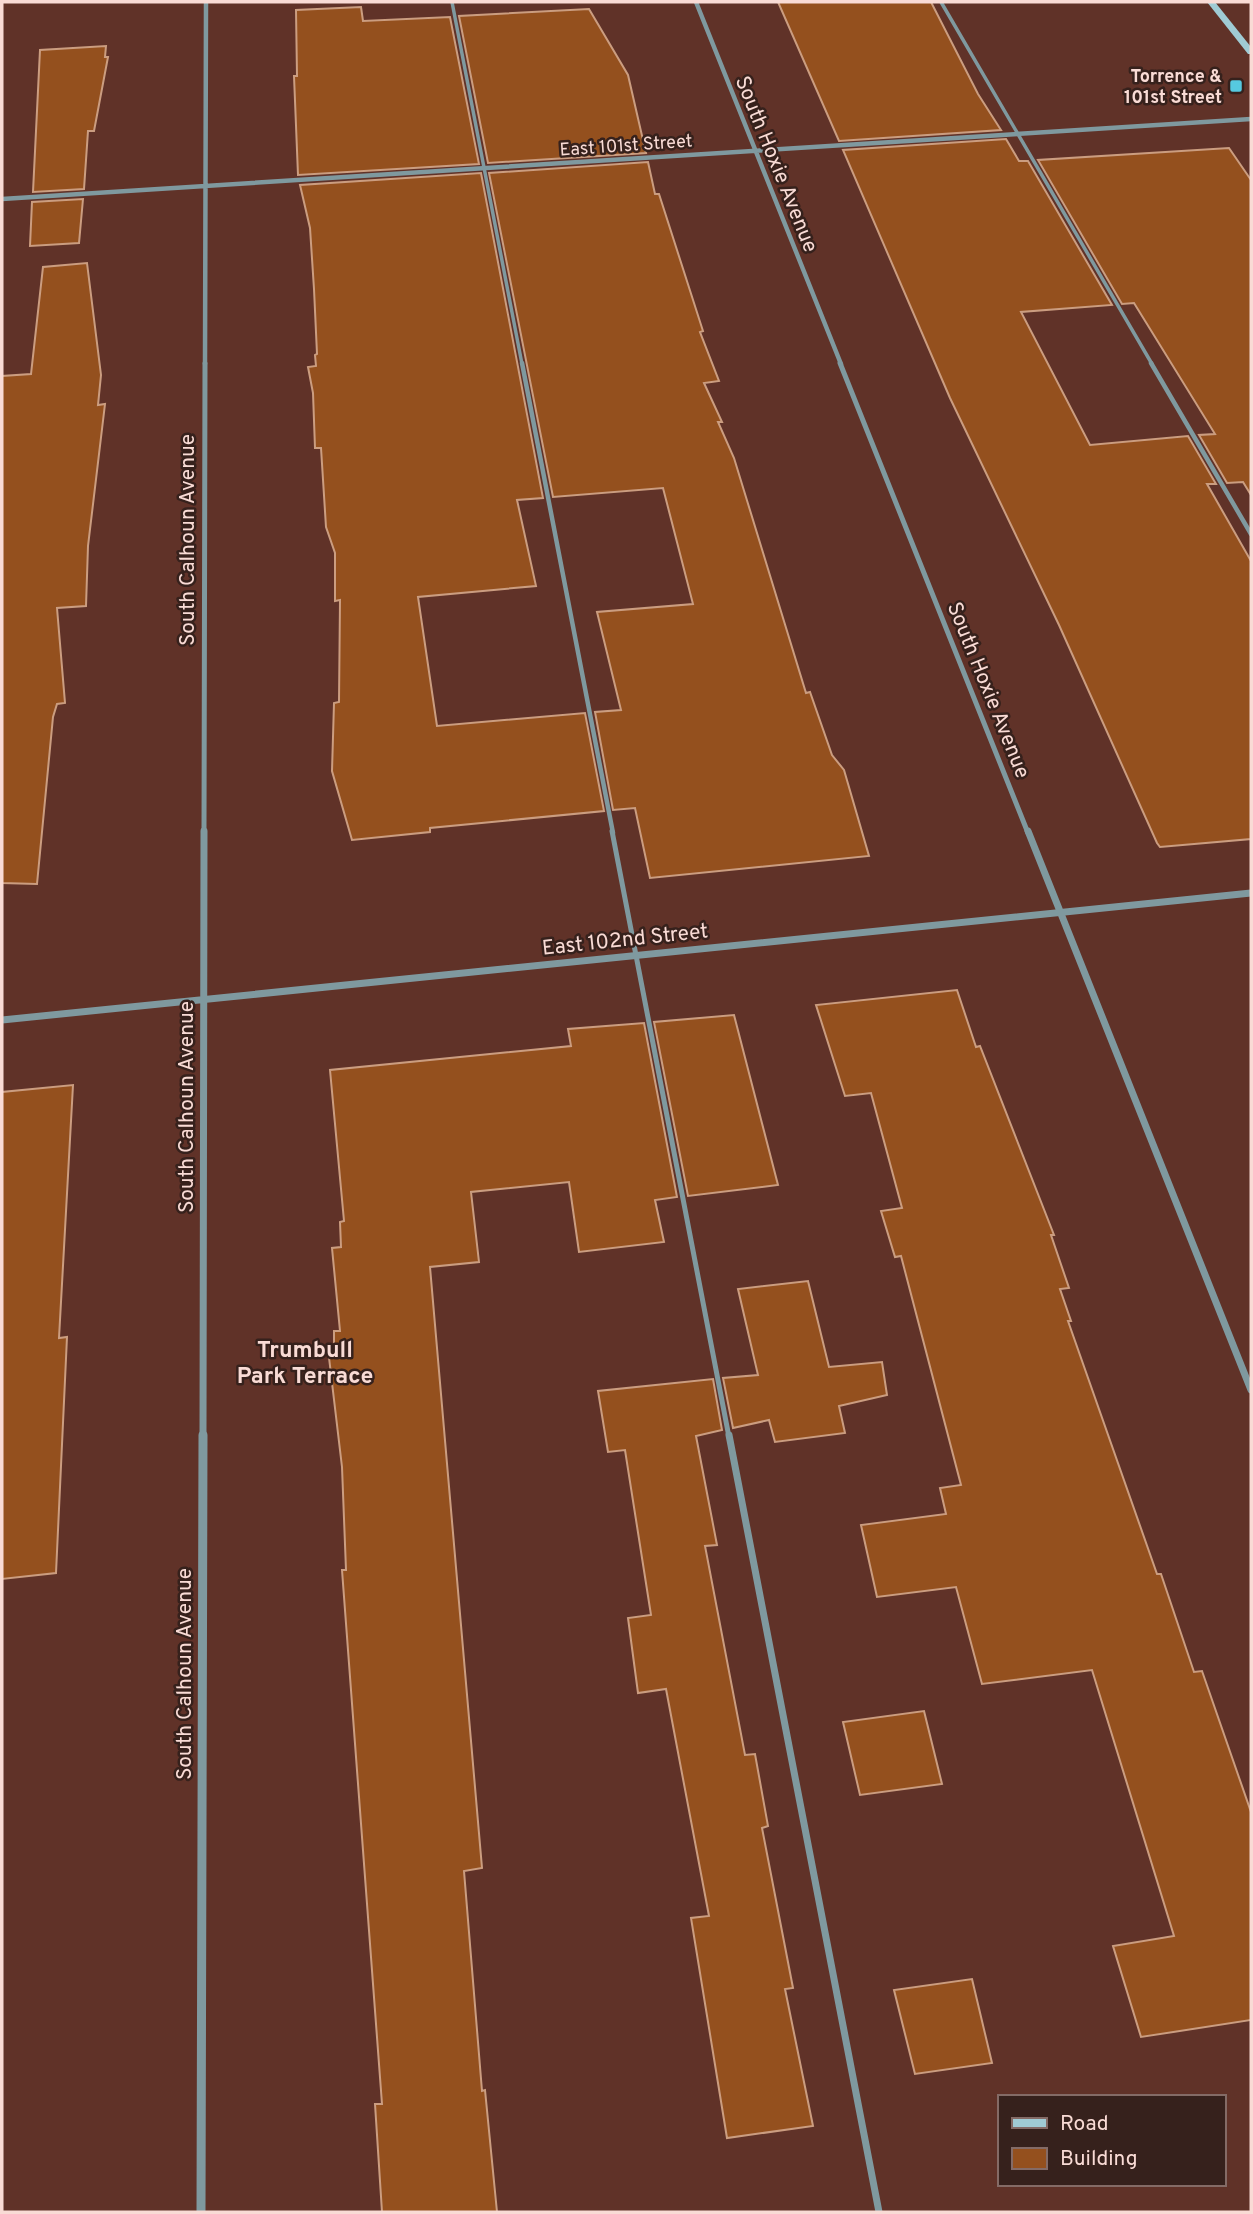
<svg xmlns="http://www.w3.org/2000/svg" width="1253" height="2214" viewBox="0 0 1253 2214" font-family="Overpass,sans-serif">
<rect width="100%" height="100%" fill="#603228"/>
<path fill="#94501e" stroke="#cb9d80" stroke-width="2" d="M778,2H931L978,94L1001,130L839,141Z
M361,7L363,21L450,17L479,164L298,175L294,76H297L296,10Z
M589,9L628,75L646,153L488,163L459,16Z
M106,46L105,57H108L94,131H88L84,189L33,192L40,50Z
M1006,139L1019,161H1028L1112,305L1021,312L1090,445L1188,436L1216,484H1207L1251,561V839L1160,847L1157,843L1059,625L950,398L843,150Z
M1229,148L1251,180V495L1243,482L1227,483L1199,435L1215,434L1134,303L1122,304L1038,160Z
M648,162L655,194H659L703,331L700,332L719,381L704,383L722,422H718L734,458L806,693L810,692L832,755L844,770L869,856L650,878L635,808L613,810L595,712L621,710L597,612L693,604L663,488L553,497L489,173Z
M481,173L543,498L517,500L536,586L418,597L437,726L585,713L604,811L430,828V832L352,840L332,771L334,703L339,702L340,600L335,601V553L326,527L321,448H315L313,393L308,367L316,366L315,355L317,354L314,289L310,228L300,185Z
M83,199L79,243L30,246L32,202Z
M87,263L101,375L98,405L105,404L88,546L86,606L57,608L65,703L57,704L53,717L37,884L2,883V376L31,374L43,267Z
M957,990L976,1047L980,1046L1054,1235H1051L1069,1288L1060,1289L1071,1321H1068L1157,1574H1161L1194,1672L1202,1671L1251,1812V2020L1141,2037L1113,1946L1174,1936L1092,1670L982,1684L956,1587L877,1597L861,1525L946,1514L940,1488L961,1485L901,1256L895,1257L881,1211L902,1208L871,1093L845,1096L816,1005Z
M734,1015L778,1185L688,1196L654,1022Z
M644,1023L677,1197L655,1200L664,1242L579,1252L569,1182L471,1192L479,1262L430,1267L482,1868L464,1871L482,2091L485,2090L497,2212H382L375,2104H382L342,1570H346L342,1467L328,1349L334,1348V1331H340L332,1248L341,1247L340,1222L344,1221L330,1070L571,1046L568,1029Z
M73,1085L59,1338L67,1337L56,1573L2,1579V1092Z
M808,1281L829,1367L882,1362L887,1395L839,1406L845,1433L775,1442L769,1420L733,1428L723,1378L758,1375L738,1289Z
M713,1379L722,1430L696,1436L717,1545L705,1546L745,1755L755,1754L768,1826L762,1828L793,1988L785,1989L813,2126L727,2138L691,1918L709,1916L666,1689L638,1693L628,1618L651,1615L625,1450L608,1452L598,1391Z
M924,1711L942,1784L860,1795L843,1722Z
M972,1979L992,2063L915,2074L894,1990Z"/>
<g fill="none" stroke-linecap="round" stroke-linejoin="round">
<path stroke="#7f999f" stroke-width="3.5" d="M452,2L522,364
M941,2L1152,364"/>
<path stroke="#7f999f" stroke-width="4.5" d="M522,363L613,833
M1151,363L1251,534"/>
<path stroke="#7f999f" stroke-width="5" d="M612,831L729,1437"/>
<path stroke="#7f999f" stroke-width="7" d="M729,1435L879,2212"/>
<path stroke="#7f999f" stroke-width="4.5" d="M696,2L841,364
M2,199L1251,119
M205,364L206,2"/>
<path stroke="#7f999f" stroke-width="5" d="M840,363L1028,833
M204,833L205,363"/>
<path stroke="#7f999f" stroke-width="7" d="M1028,831L1251,1390
M2,1020L1251,893
M203,1437L204,831"/>
<path stroke="#7f999f" stroke-width="9" d="M201,2212L203,1435"/>
<path fill="#a0cbd4" fill-rule="evenodd" d="M1207,2H1215L1251,47V54H1248Z"/>
</g>
<rect fill="#56c9e0" stroke="#36211c" stroke-width="2.5" x="1229" y="79" width="14" height="14" rx="3.5"/>
<g text-anchor="middle" stroke-width="5" stroke-linejoin="round" paint-order="stroke">
<g font-size="18" font-weight="bold" fill="#f9dbd5" stroke="#36211c" text-anchor="end">
<text x="1222" y="82">Torrence &amp;<tspan x="1222" dy="21">101st Street</tspan></text>
</g>
<g font-size="18" fill="#f9dbd5" stroke="#36211c">
<text transform="translate(626 145) rotate(-4)" y="6">East 101st Street</text>
</g>
<g font-size="21" fill="#f9dbd5" stroke="#36211c">
<text transform="translate(777 164) rotate(68)" y="7">South Hoxie Avenue</text>
<text transform="translate(187 540) rotate(-90)" y="7">South Calhoun Avenue</text>
<text transform="translate(989 690) rotate(68)" y="7">South Hoxie Avenue</text>
<text transform="translate(625 939) rotate(-6)" y="7">East 102nd Street</text>
<text transform="translate(186 1107) rotate(-90)" y="7">South Calhoun Avenue</text>
<text transform="translate(184 1674) rotate(-90)" y="7">South Calhoun Avenue</text>
</g>
<g font-size="23" font-weight="bold" fill="#f9dbd5" stroke="#36211c">
<text x="305" y="1357">Trumbull<tspan x="305" dy="26">Park Terrace</tspan></text>
</g>
</g>
<rect width="1253" height="2214" fill="none" stroke="#f9dbd5" stroke-width="7"/>
<rect x="998" y="2095" width="228" height="91" fill="#36211c" stroke="#846b66" stroke-width="2"/>
<rect x="1012" y="2118" width="35" height="10" fill="#a0cbd4" stroke="#846b66" stroke-width="2"/>
<text x="1060" y="2130" font-size="21" fill="#f9dbd5">Road</text>
<rect x="1012" y="2148" width="35" height="21" fill="#94501e" stroke="#846b66" stroke-width="2"/>
<text x="1060" y="2165" font-size="21" fill="#f9dbd5">Building</text>
</svg>
